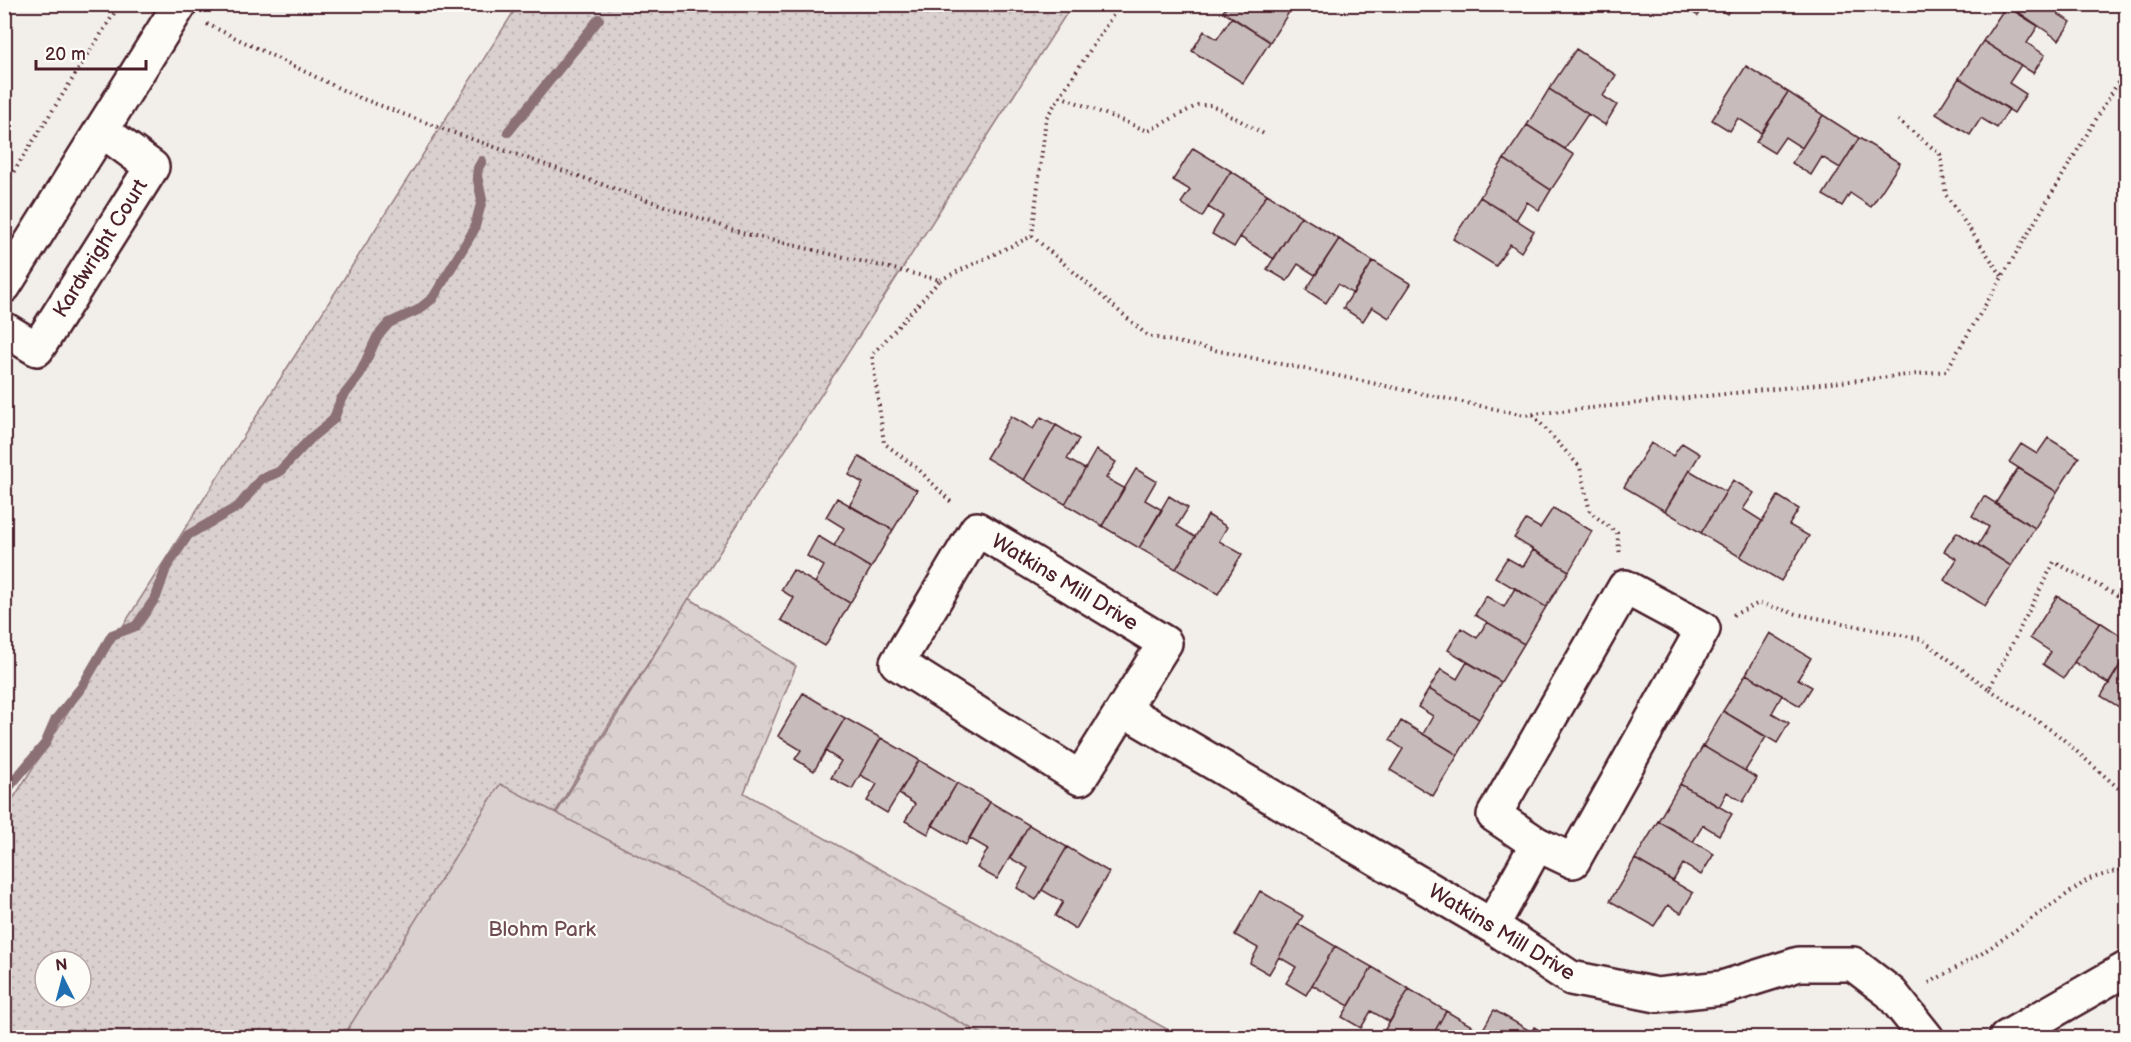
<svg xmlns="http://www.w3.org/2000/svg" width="2131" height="1042" viewBox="0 0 2131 1042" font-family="'Balsamiq Sans',sans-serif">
<defs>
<pattern id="grass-dots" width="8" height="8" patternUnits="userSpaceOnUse" patternTransform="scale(1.5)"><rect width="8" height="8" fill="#d9d0cf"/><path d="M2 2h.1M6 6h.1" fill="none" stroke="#bcb2b2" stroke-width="1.8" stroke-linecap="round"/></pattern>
<pattern id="forest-crowns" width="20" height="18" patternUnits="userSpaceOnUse" patternTransform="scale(1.5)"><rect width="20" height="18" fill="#d9d0cf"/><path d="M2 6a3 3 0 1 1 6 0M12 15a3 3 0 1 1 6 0" fill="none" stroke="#bcb2b2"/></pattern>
</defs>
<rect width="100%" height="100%" fill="#f2efeb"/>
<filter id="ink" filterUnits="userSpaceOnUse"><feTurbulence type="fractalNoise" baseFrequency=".0167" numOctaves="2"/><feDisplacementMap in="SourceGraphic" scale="12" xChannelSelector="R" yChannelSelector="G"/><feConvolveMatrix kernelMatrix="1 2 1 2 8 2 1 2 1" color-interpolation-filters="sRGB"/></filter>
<g filter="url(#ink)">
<path fill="url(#grass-dots)" stroke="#92787d" stroke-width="1.5" fill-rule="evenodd" d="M518,5H1072L613,718L418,1037H5L4,813ZM45,961H81V997H45Z"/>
<path fill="url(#forest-crowns)" stroke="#92787d" stroke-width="1.5" d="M689,598L796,666L744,793L1181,1037L418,1038Z"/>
<path fill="#d9d0cf" stroke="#92787d" stroke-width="1.5" d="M500,784L533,801L988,1037H343Z"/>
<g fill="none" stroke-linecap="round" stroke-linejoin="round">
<path stroke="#8b6f75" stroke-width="10" d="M508,132L599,19
M4,793L45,744L56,719L81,688L112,635L136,626L156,597L166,568L188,535L239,506L261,479L279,472L312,437L334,419L341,399L359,376L377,337L389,323L418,310L433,298L474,230L482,200L477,176L478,168L482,161"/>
</g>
<path fill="#c8bbbb" stroke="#4a1f2b" stroke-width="1.5" d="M1228,4H1290L1293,6L1270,42L1223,12Z
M1680,4H1705L1698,16Z
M1712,4H1733L1727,14Z
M2007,4H2063L2058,14L2071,22L2059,40Z
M2006,6L2038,26L2027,43L2045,55L2033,73L1983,41Z
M1232,17L1270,42L1243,83L1192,51L1204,31L1217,39Z
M1983,41L2021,65L2009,83L2026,94L2014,113L1959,78Z
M1576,49L1616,75L1603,96L1617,105L1605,125L1549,89Z
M1746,66L1788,92L1761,133L1738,118L1730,131L1712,120Z
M1959,78L2009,109L1997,128L1981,118L1970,135L1936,114Z
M1549,89L1588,114L1565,149L1527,125Z
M1788,92L1823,115L1802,148L1785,137L1774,153L1756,142Z
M1823,115L1859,138L1840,168L1822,157L1811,175L1792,163Z
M1527,125L1574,155L1551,190L1504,159Z
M1859,138L1900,163L1871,207L1850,193L1842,206L1823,195Z
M1193,148L1231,171L1202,217L1181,203L1190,190L1173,180Z
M1504,159L1551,190L1539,210L1527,202L1516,220L1480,197Z
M1231,171L1267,194L1234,247L1212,234L1223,216L1208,207Z
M1267,194L1301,216L1274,259L1240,237Z
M1480,197L1534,231L1521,252L1510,244L1496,266L1453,239Z
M1301,216L1339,239L1315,275L1298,264L1287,281L1267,269Z
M1339,239L1373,261L1353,294L1338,284L1326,303L1306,290Z
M1373,261L1411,284L1389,318L1372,307L1363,321L1343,308Z
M1011,416L1033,429L1041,417L1056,425L1024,480L986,458Z
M1056,425L1079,439L1067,459L1085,469L1065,504L1024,480Z
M2048,438L2079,457L2057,492L2009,462L2021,444L2037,454Z
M1651,443L1673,456L1682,443L1700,454L1665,511L1624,487Z
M1096,450L1116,462L1106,478L1124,488L1102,526L1065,504Z
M859,457L917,490L893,530L849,506L863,483L849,475Z
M2018,468L2057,492L2035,528L1995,504Z
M1136,469L1156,481L1145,500L1162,510L1139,548L1102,526Z
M1689,470L1726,492L1701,533L1665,511Z
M1733,480L1754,493L1743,509L1762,521L1740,557L1701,533Z
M1169,496L1188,508L1177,526L1195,537L1176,569L1139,548Z
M1778,496L1799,509L1789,525L1809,536L1781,581L1740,557Z
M1984,496L2035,528L2011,566L1978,545L1989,527L1972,516Z
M837,498L893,530L871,568L834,546L844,528L826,517Z
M1553,508L1592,531L1569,571L1514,538L1526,520L1540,528Z
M1208,515L1227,527L1219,541L1242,554L1218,594L1176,569Z
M1957,532L2011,566L1985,606L1944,580L1957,559L1944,551Z
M818,536L871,568L850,603L815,583L824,566L807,556Z
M1533,550L1569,571L1546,607L1495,577L1507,558L1523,567Z
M793,570L850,603L825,646L781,620L794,598L781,590Z
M1515,588L1546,607L1524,644L1475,615L1486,596L1504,607Z
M2057,596L2100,622L2064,678L2043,664L2051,652L2030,638Z
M1487,622L1524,644L1501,682L1448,650L1461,628L1477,638Z
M2100,622L2126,639V655L2109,684L2074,662Z
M1770,633L1811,658L1798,679L1812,687L1800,706L1746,674Z
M2126,655V696L2119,707L2101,696Z
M1467,662L1501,682L1479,719L1429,689L1441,669L1457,679Z
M1746,674L1782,695L1772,713L1789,723L1777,743L1723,711Z
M1429,689L1479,719L1458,755L1423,734L1433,716L1418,707Z
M803,693L845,718L814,771L795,759L801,750L778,736Z
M1723,711L1766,737L1745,771L1703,746Z
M845,718L881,738L852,789L831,778L841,761L825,751Z
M1401,721L1458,755L1433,796L1390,770L1403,749L1390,740Z
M881,738L919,760L887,813L867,801L877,784L860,775Z
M1703,746L1757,778L1743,802L1727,792L1719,807L1680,784Z
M919,760L957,783L928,834L905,821L915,804L899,794Z
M957,783L990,802L966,845L932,825Z
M1680,784L1732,814L1719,835L1703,825L1693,842L1658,821Z
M990,802L1029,825L997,879L977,868L988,849L969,838Z
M1658,821L1714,854L1701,875L1683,864L1673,881L1635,859Z
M1029,825L1067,847L1036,900L1017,888L1028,868L1010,858Z
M1067,847L1109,872L1076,929L1055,916L1063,902L1042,890Z
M1635,859L1693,893L1681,913L1668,905L1654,926L1610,901Z
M1260,891L1303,916L1269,974L1250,963L1258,948L1235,935Z
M1298,924L1335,946L1306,995L1286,983L1296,967L1279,957Z
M1335,946L1372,967L1349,1006L1312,985Z
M1372,967L1409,989L1390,1022L1371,1011L1361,1028L1342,1017Z
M1409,989L1446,1011L1431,1038H1424L1411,1030L1407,1038H1383L1381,1036Z
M1494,1010L1532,1032L1528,1038H1478Z
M1446,1011L1482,1032L1478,1038H1431Z
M1534,1027L1552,1038H1528Z"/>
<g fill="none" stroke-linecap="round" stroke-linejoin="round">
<defs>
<path id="minor" d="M4,286L180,4
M4,329L37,349L152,167L103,131
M977,529L1165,643L1080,778L897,663Z
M1124,710L1492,926L1571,978L1657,995L1722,988L1799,964H1853L1891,993L1927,1038
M1492,926L1537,844L1573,861L1703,629L1625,587L1494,815L1537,844
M2006,1038L2126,969"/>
</defs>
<use href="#minor" stroke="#4a1f2b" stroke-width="38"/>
<path stroke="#4a1f2b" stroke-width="4" stroke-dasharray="1.5 4.5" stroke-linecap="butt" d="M207,24L355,96L443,129L742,233L940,280L872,355L884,443L918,469L953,504
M1060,96L1148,131L1198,105H1212L1264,134
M1898,120L1940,154L1946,195L2002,276
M4,187L120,4
M1032,236L1148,336L1524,415L1946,371L2126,69
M940,280L1032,236L1046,118L1120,4
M1533,415L1580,467L1590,512L1617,533L1620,555
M1733,615L1759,603L1797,614L1921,639L1989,689L2054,562L2126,600
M1989,689L2057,734L2126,795
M1929,983L1981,954L2089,879L2126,868"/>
<use href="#minor" stroke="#fdfcf7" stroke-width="33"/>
</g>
</g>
<g text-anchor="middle" stroke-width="4.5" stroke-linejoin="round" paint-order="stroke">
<g font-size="21" fill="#4a1f2b" stroke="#fdfcf7">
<text transform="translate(100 248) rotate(-58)" y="7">Kardwright Court</text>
<text transform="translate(1065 582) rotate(31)" y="7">Watkins Mill Drive</text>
<text transform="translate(1502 932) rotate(31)" y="7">Watkins Mill Drive</text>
</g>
<g font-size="21" fill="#6e4b54" stroke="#fdfcf7">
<text x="542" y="936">Blohm Park</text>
</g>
</g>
<rect width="2131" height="1042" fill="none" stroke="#fdfcf7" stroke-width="24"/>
<rect x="12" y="12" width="2107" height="1018" fill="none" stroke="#4a1f2b" stroke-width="2" filter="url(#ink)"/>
<g transform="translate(63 979) rotate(354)"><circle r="28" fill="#fdfcf7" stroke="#b5a4a5" stroke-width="1.5"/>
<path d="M0-4.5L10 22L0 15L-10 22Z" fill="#1f6fb2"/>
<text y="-9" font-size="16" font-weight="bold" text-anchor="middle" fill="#4a1f2b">N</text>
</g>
<path d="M36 60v9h110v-9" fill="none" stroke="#4a1f2b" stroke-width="3"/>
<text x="45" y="60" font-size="18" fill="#4a1f2b" stroke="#fdfcf7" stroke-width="4.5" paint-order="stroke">20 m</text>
</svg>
